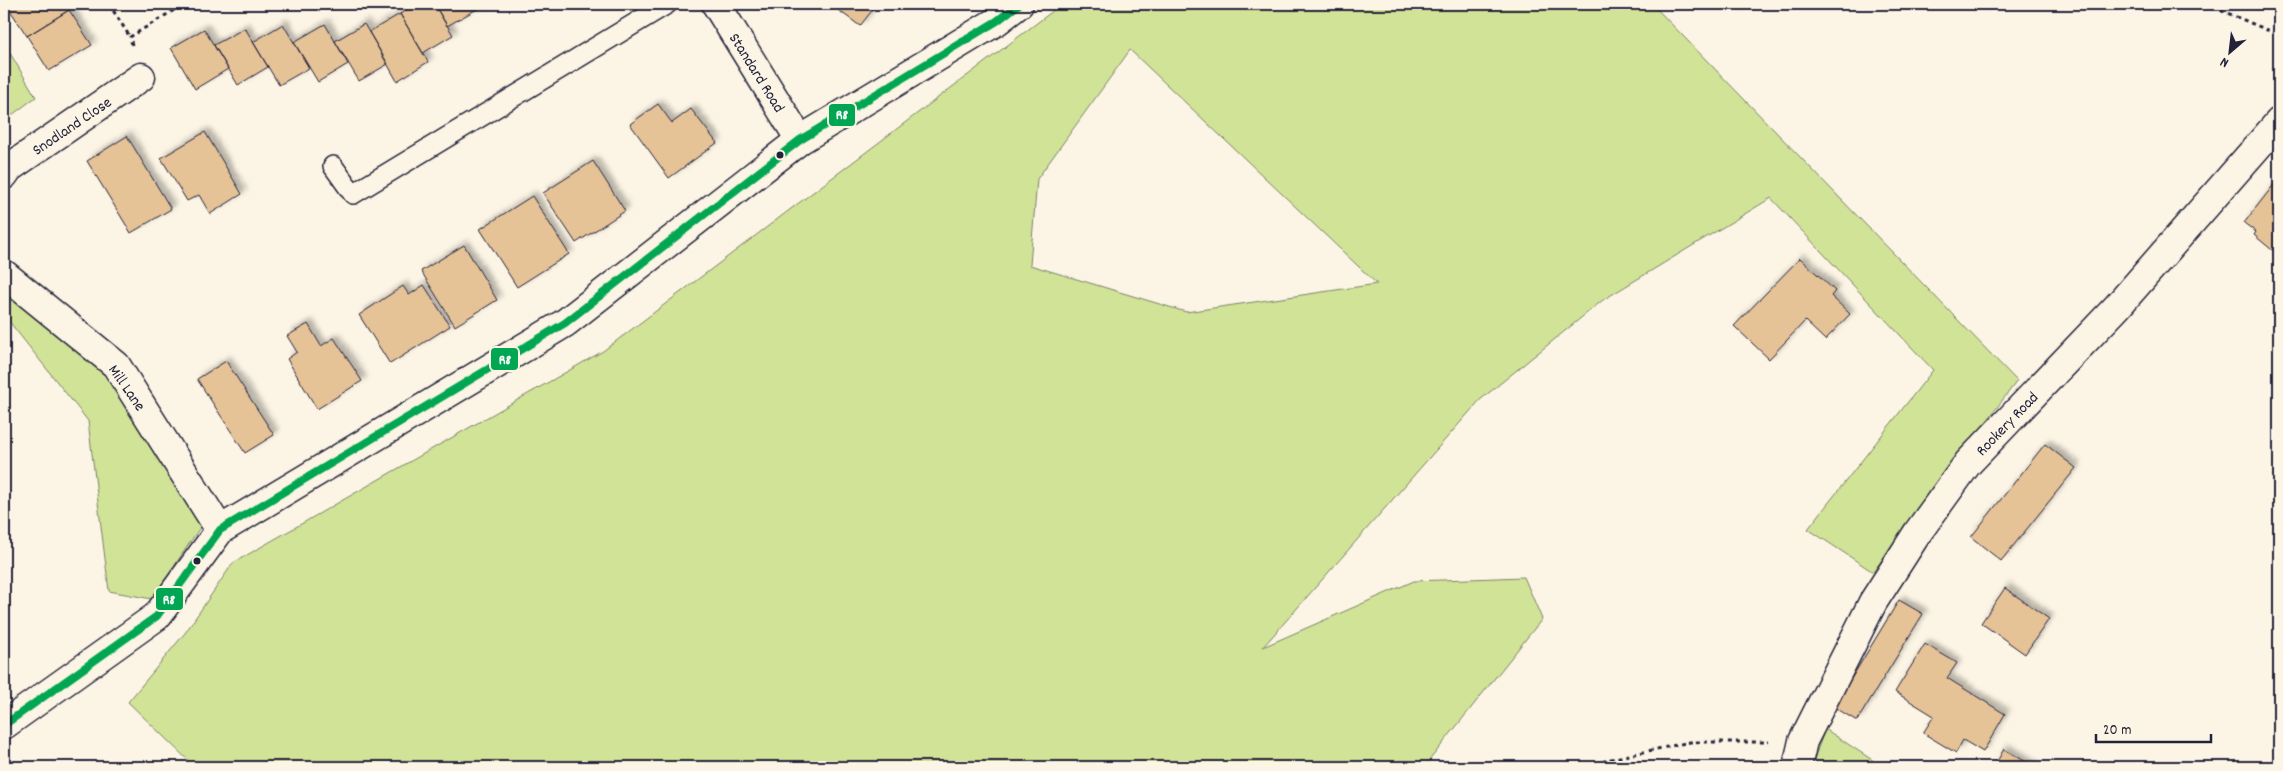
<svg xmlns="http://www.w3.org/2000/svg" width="2283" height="771" viewBox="0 0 2283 771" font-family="Dekko,sans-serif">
<defs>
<filter id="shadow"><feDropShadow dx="4.5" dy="-4.5" stdDeviation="2.5" flood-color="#0004"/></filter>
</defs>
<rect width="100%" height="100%" fill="#fcf5e5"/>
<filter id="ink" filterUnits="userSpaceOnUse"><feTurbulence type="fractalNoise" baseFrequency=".02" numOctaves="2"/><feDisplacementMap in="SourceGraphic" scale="10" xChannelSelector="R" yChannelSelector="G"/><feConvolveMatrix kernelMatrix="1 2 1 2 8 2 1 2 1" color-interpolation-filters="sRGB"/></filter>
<g filter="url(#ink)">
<path fill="#d1e397" stroke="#7a8269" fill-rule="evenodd" d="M1062,4H1652L2017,381L1873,572L1808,529L1933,370L1771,198L1603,300L1480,400L1263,647L1414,581L1524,577L1542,619L1424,767H195L128,702L185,633L233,563L603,351ZM1130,50L1377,284L1186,312L1030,265L1037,179Z
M4,43L36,97L4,121Z
M4,287L108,373L201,526L152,599L109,591L88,421L4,315Z
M1825,729L1883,767H1811Z"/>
<path fill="#e6c297" stroke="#22223b" filter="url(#shadow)" d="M6,4H66L69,10L27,36Z
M417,4H434L453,35L423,53L400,14Z
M434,4H474L477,9L447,26Z
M830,4H877L860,26Z
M69,10L92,45L49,71L27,36Z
M400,14L428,62L397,81L369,32Z
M283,24L309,68L279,85L253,42Z
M325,24L348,64L318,82L294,42Z
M364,24L388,64L359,81L335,41Z
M245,28L268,67L238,85L214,45Z
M204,29L228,69L195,89L171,48Z
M658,104L672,123L691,109L717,143L669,178L630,124Z
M205,132L242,194L210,214L199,195L187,201L161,158Z
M127,136L171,209L131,233L87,161Z
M593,161L625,211L576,243L543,193Z
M2279,178V251L2274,247L2272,250L2254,235L2256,232L2244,223Z
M532,196L569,254L517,287L480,229Z
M464,245L497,300L455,326L421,271Z
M1800,258L1835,291L1831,296L1850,314L1825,340L1805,321L1769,359L1734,326Z
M424,285L450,326L390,364L359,315L403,286L409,295Z
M308,324L321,346L334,338L362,381L317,409L287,359L297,352L287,336Z
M226,361L274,435L245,453L197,379Z
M2045,444L2076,468L2001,561L1971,537Z
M2005,588L2049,619L2025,654L1981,623Z
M1899,600L1923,614L1857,721L1834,707Z
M1925,644L1957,663L1947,678L2005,714L1983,752L1963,740L1956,753L1923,733L1934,716L1895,692Z
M2004,749L2035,767H1994Z"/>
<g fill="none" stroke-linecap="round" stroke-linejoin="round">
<defs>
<path id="lane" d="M333,166L353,194L667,4"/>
<path id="street" d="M716,4L800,140
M4,175L9,168L141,77
M4,274L116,365L220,530
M4,725L157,616L220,530L565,323L800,140L997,21L1019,4"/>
<path id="secondary" d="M1797,767L1803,741L1873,602L1918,532L1968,463L2117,307L2279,122"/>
</defs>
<use href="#lane" stroke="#22223b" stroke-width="22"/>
<use href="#street" stroke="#22223b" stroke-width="31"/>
<use href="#secondary" stroke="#22223b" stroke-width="31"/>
<path stroke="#22223b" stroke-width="3" stroke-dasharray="4 4" stroke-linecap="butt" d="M109,4L130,37
M2206,4L2279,35
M132,45L130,37L184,4
M1596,767L1606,760L1690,742H1769"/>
<use href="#lane" stroke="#fcf5e5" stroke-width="19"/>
<use href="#street" stroke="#fcf5e5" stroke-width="28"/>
<use href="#secondary" stroke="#fcf5e5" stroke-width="28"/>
<defs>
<path id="bus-1" d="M4,725L157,616L220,530L565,323L800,140L997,21L1019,4"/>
</defs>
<use href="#bus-1" stroke="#fcf5e5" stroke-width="11"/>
<use href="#bus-1" stroke="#00a651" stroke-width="8"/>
</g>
</g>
<g fill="#22223b" stroke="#fcf5e5" stroke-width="2">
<circle cx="780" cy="155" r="4.5"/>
<circle cx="197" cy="561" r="4.5"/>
</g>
<g text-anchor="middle" stroke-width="4" stroke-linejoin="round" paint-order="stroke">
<g font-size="16" fill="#22223b" stroke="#fcf5e5">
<text transform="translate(758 72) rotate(58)" y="6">Standard Road</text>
<text transform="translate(71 125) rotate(-34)" y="6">Snodland Close</text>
<text transform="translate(128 387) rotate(55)" y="6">Mill Lane</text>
<text transform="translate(2006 423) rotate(-46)" y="6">Rookery Road</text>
</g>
</g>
<g stroke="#fcf5e5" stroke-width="2">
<rect x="828" y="103" width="28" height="24" rx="5" fill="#00a651"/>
<rect x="490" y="347" width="29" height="24" rx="5" fill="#00a651"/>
<rect x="155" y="587" width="29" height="24" rx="5" fill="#00a651"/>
</g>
<g font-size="14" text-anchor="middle" font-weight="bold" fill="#fff">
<text x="842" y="119">R8</text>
<text x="505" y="364">R8</text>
<text x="169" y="604">R8</text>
</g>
<rect width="2283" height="771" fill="none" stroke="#fcf5e5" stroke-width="20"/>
<rect x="10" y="10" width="2263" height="751" fill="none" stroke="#22223b" stroke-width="2" filter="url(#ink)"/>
<g transform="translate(2230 52) rotate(208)" stroke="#fcf5e5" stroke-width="4" paint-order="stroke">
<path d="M0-4L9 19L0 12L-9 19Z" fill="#22223b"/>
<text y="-8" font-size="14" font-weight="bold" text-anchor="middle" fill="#22223b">N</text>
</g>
<path d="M2096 734v8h115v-8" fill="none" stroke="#22223b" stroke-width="2.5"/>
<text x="2103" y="734" font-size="15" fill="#22223b" stroke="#fcf5e5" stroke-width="4" paint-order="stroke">20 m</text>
</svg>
